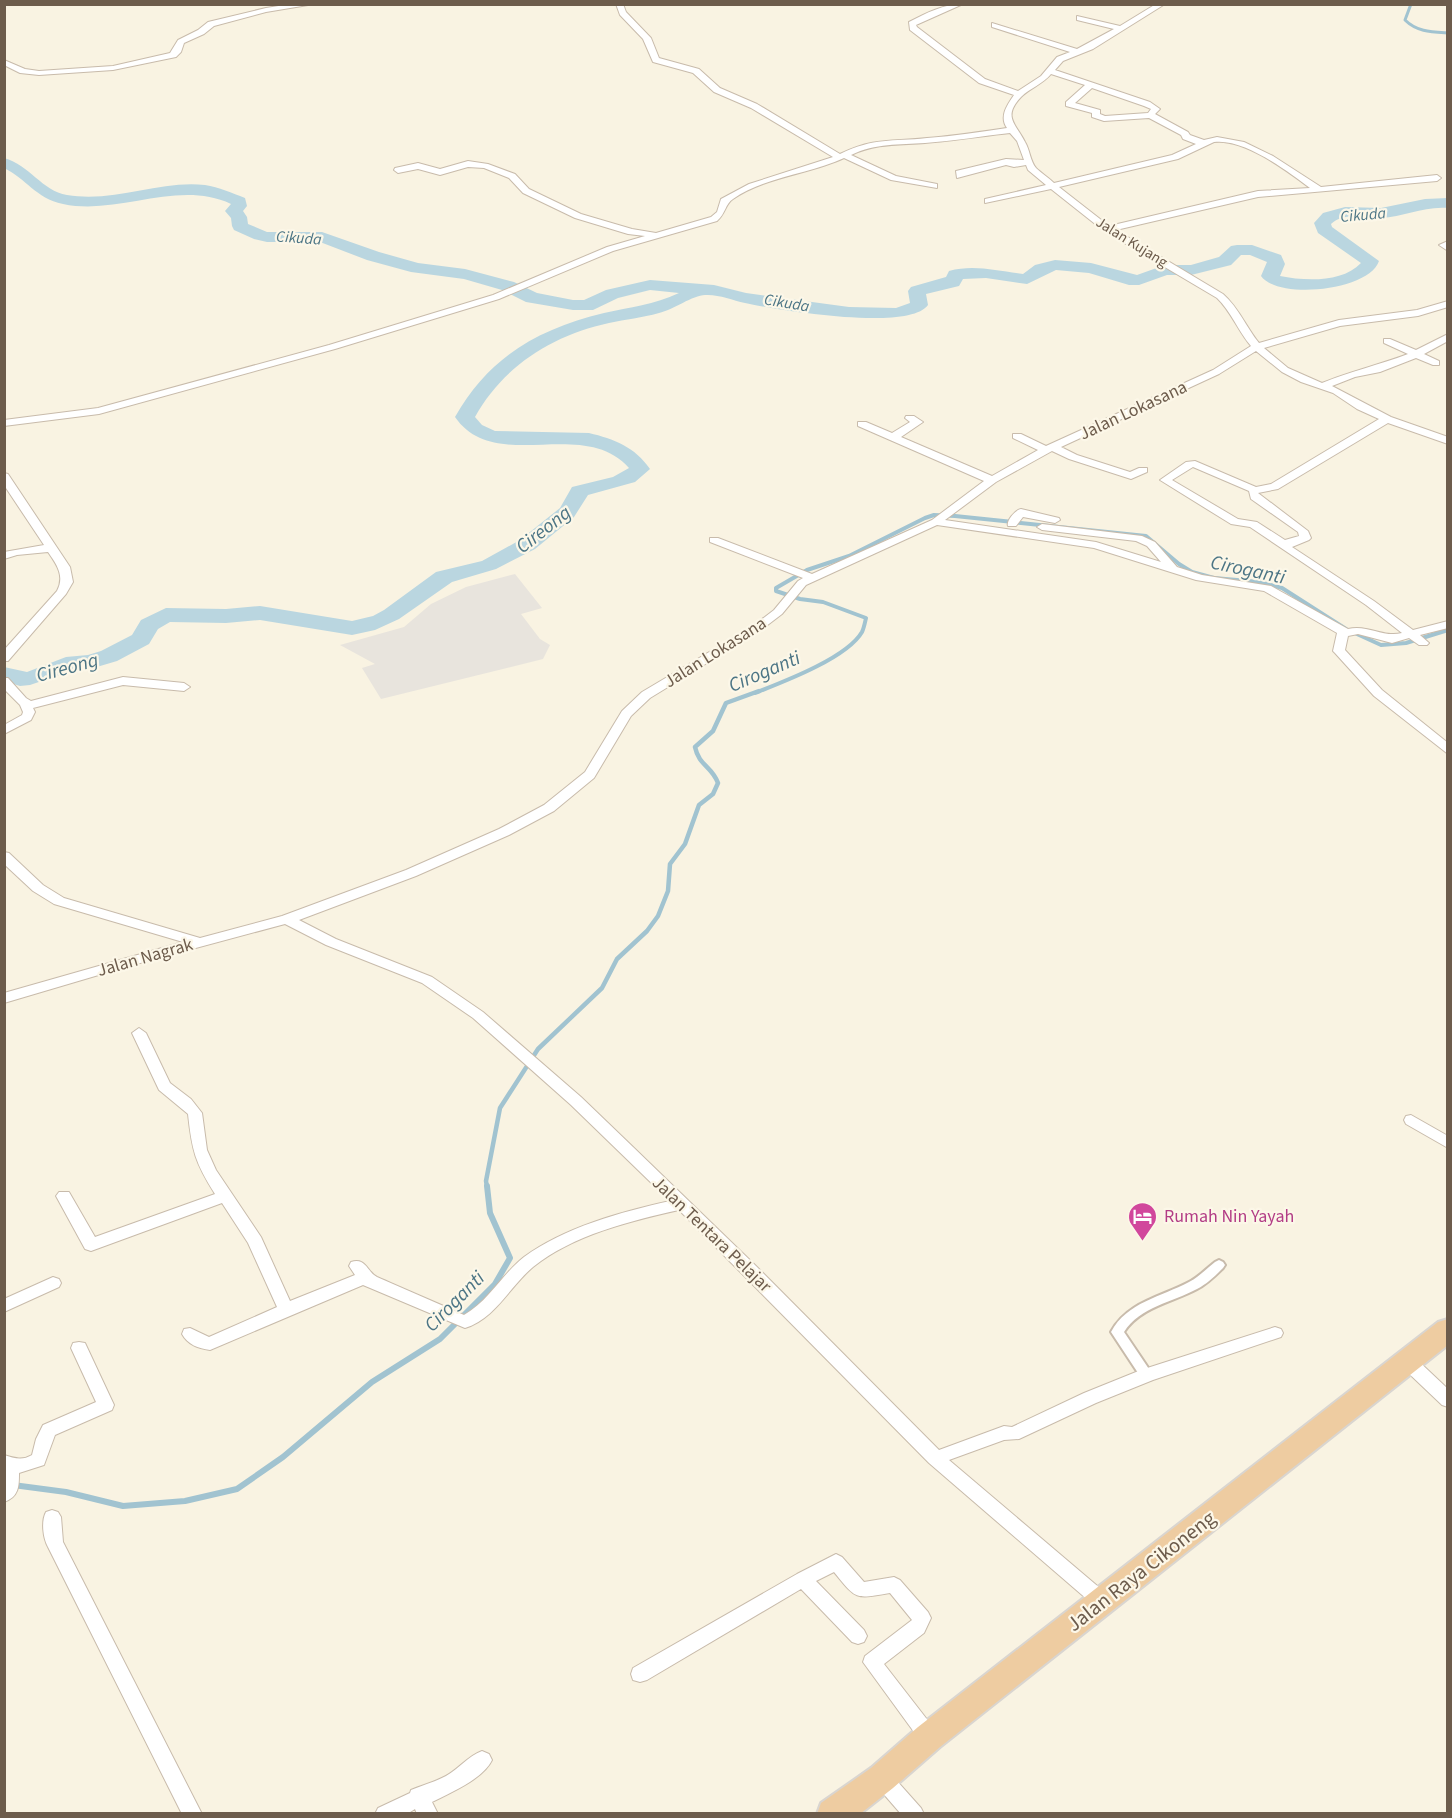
<svg xmlns="http://www.w3.org/2000/svg" width="1452" height="1818" viewBox="0 0 1452 1818" font-family="'Source Sans 3',sans-serif">
<rect width="100%" height="100%" fill="#f9f3e2"/>
<path fill="#e8e4dd" d="M515,574L542,608L521,614L540,639L550,645L543,659L381,699L362,668L375,664L340,645L404,627L431,604L466,587Z"/>
<g fill="none" stroke-linecap="round" stroke-linejoin="round">
<path stroke="#a1c3d0" stroke-width="3" d="M1411,4L1405,20C1417,32 1432,32 1448,33"/>
<path stroke="#a1c3d0" stroke-width="4" d="M755,693C783,682 847,658 862,632C864,628 865,622 866,618L823,602L800,599L776,591V588L807,570L849,556L925,518L934,515L955,516L1146,536L1179,564L1192,572L1214,578L1260,582L1282,588L1346,629L1381,645L1406,643L1448,630"/>
<path stroke="#a1c3d0" stroke-width="4.5" d="M487,1187L486,1181L500,1108L538,1049L602,988L617,959L647,931L658,916L668,891L670,864L685,844L699,805L713,794L718,783C712,766 699,766 695,747L713,731L726,703L759,691"/>
<path stroke="#a1c3d0" stroke-width="6" d="M13,1485L66,1492L123,1506L185,1501L237,1489L283,1457L372,1382L440,1339L495,1284L510,1258L490,1213L487,1186"/>
<path fill="#bad6e0" fill-rule="evenodd" d="M4,158C30,165 42,191 67,195C115,203 159,180 205,185C219,187 232,193 245,198L247,206L243,211L247,217L248,224L267,232H322L379,252L418,263L465,269L514,282L537,293L573,300H584L606,290L650,280L714,285L746,293L849,307L896,308L910,303L908,291L911,287L946,277L949,271C974,264 998,271 1023,274L1035,265L1055,260L1091,263L1137,275L1165,265H1191L1219,257L1231,246L1237,245H1252L1281,255L1285,264L1280,276C1305,281 1342,283 1361,263L1318,233L1314,223L1323,213L1345,207L1381,208L1425,199L1448,198V208C1424,206 1404,217 1381,218C1364,219 1345,211 1331,224L1332,227L1379,261C1369,291 1278,300 1261,276L1267,262L1250,255H1241L1231,265L1191,275H1167L1139,285H1129L1089,273L1056,270L1027,284L986,278L963,279L959,286L926,294L928,305C909,332 777,310 745,303C732,300 718,294 705,295C693,295 673,310 659,313C642,318 626,319 609,323C553,335 503,366 475,417L482,425L495,431L589,433C614,439 635,447 650,469L635,482L588,495L574,517L535,549L496,569L452,582L399,619L375,630L352,635L260,620L226,623L170,622L158,629L149,644L117,661L90,669H77L30,685L20,686L4,681V667L27,672L66,657L88,655L101,651L132,635L141,620L166,608L226,609L260,606L352,621L373,616L384,610L436,572L482,561L520,540L560,508L572,487L613,477L629,468C583,416 495,475 455,417C489,357 538,329 604,313C630,307 654,305 679,293L650,290L618,298L593,310H573L526,302L502,290L464,279L411,272L367,260L320,242H267L254,239L234,230L232,226L231,218L225,211L231,204C177,179 119,216 63,204C35,198 27,179 4,168Z"/>
<defs>
<path id="pedestrian" d="M1219,1260L1223,1262L1225,1265L1223,1268C1215,1276 1207,1284 1197,1289C1173,1302 1140,1307 1124,1332L1153,1375L1152,1379L1147,1380L1142,1379L1113,1335L1111,1332C1127,1302 1161,1297 1189,1282C1199,1277 1206,1269 1215,1262Z"/>
<path id="minor" d="M291,4H314L266,12L214,26L204,34L184,43L181,52L176,57L113,70L39,75L20,73L4,65V60L25,69L39,71L113,66L170,53L178,40L198,30L208,22L266,8Z
M616,4H623L626,12L651,38L659,58L699,69L720,88L757,104L840,154C875,137 891,142 927,138C954,136 980,132 1007,128C999,117 1007,105 1014,95L979,83L910,30L909,22C926,13 944,4 963,4L916,25L917,27L985,79L1018,91L1041,76L1057,57L1070,52L992,27V23L1077,49L1114,29L1077,20V16L1120,26L1156,4H1165L1093,49L1063,61L1055,70L1150,102L1160,109L1155,114L1188,132L1190,135L1204,140L1217,137L1244,142L1273,156L1321,187L1437,175L1441,178L1437,181L1258,197L1116,230L1223,294C1239,308 1246,327 1259,343L1339,320L1417,310L1448,301V307L1418,316L1340,326L1264,348L1288,368L1322,383C1351,371 1379,365 1408,354L1384,343V339H1390L1416,350L1448,334V341L1424,354L1439,361V365H1433L1416,358L1380,372L1355,377L1332,386L1391,417L1448,437V444L1388,423L1278,489L1258,493L1308,531L1311,538L1309,540L1292,547L1374,601L1413,630L1448,621V628L1420,635L1429,643L1427,645H1419L1409,638L1392,643L1358,634L1348,636L1345,650L1382,690L1448,743V754L1374,696L1335,653L1333,651L1337,633L1264,591L1196,580L1094,548L937,525L806,585L782,614L761,630L650,698L631,716L594,778L554,811L509,835L416,876L299,920L336,939L432,977L483,1012L581,1097L633,1147L756,1266L939,1450L1004,1426L1012,1427L1084,1393L1141,1370L1275,1327L1281,1329L1283,1333L1281,1337L1153,1380L1096,1403L1019,1439L1004,1440L949,1460L1108,1595L1111,1601L1108,1607L1102,1609L1096,1607L929,1463L679,1210C630,1221 573,1235 533,1267C510,1286 495,1319 465,1328L363,1285L210,1350C198,1348 188,1345 182,1334L184,1329L190,1328L209,1337L277,1307L248,1243L222,1203L91,1251L85,1249L56,1196L59,1192H69L95,1237L215,1194C195,1162 192,1151 188,1114L159,1090L132,1033L139,1028L146,1033L170,1083L191,1099L202,1113L207,1150L216,1170L261,1237L290,1301L355,1275L349,1266L351,1262C366,1257 367,1272 377,1277C406,1290 435,1302 464,1315C489,1301 502,1274 524,1257C565,1227 621,1212 670,1201L571,1105L473,1018L422,983L326,945L285,924L129,966L4,1003V993L183,942L54,904L33,891L4,864V852L9,853L43,885L64,898L200,938L282,916L406,870L499,829L544,805L585,772L622,711L642,692L753,626L774,610L798,581L803,578L710,542V538H718L812,574L932,520L984,481L858,426V422H866L892,433L910,422L905,418L906,416H914L923,422L901,437L992,476L1038,450L1013,438V434H1021L1046,446L1213,370L1251,346C1238,331 1231,311 1217,298L1104,231L1051,189L985,203V199L1046,185L1028,170L1026,165L1014,167L1006,165L957,178L956,171L1006,159L1024,160L1017,141L1010,133C982,136 954,141 925,143C899,145 876,143 851,155L896,176L937,184V188L891,180L844,158C810,174 764,177 733,199C725,204 726,213 717,221L613,251L499,299L335,349L99,414L4,426V420L98,408L329,345L493,295L607,247L645,236L628,234L575,218L523,193L509,178L484,168L468,167L440,175L418,169L398,173L394,170L395,168L418,163L440,169L468,161L488,164L515,174L529,189L581,214L632,229L656,233L711,217L717,212L721,199L749,184L833,157L751,108L714,92L693,73L653,62L643,39L620,15ZM1051,74L1085,85L1066,102V106L1092,113V117L1104,121L1149,118L1181,135L1183,139L1196,144L1172,155L1054,183C1049,178 1041,173 1036,168C1030,161 1030,150 1025,142C1016,124 1002,117 1021,97C1030,88 1043,84 1051,74ZM1092,88L1144,106L1151,109L1148,113L1105,116L1100,114V110L1075,103ZM1214,142C1244,138 1287,171 1310,188L1258,191L1109,226L1059,187L1178,159ZM1256,351L1282,372L1301,382L1333,393L1357,409L1379,419L1271,484L1256,487L1195,461L1186,462L1160,480L1231,524L1250,527L1366,605L1402,633C1383,638 1367,624 1348,629L1271,586L1202,575L1177,567L1155,542L1142,536L1042,524L1037,527L1042,530L1136,541L1147,546L1161,562L1096,542L945,520L996,482L1052,451L1069,459L1131,479L1147,472V468H1139L1130,472L1077,455L1061,447L1219,374ZM1193,467L1249,491L1251,499L1298,532L1299,536L1285,540L1257,522L1238,519L1172,480Z
M1448,241V251L1439,245Z
M4,473L8,474L70,567L73,582L66,594L8,661H4V650L57,591C65,576 57,565 48,552L17,555L4,559V552L44,545L4,485Z
M1021,509L1059,518L1060,520L1055,523L1023,517L1016,526H1008C1006,521 1015,510 1021,509Z
M123,677L184,683L190,687L184,691L123,685L33,708L35,712L31,720L4,734V725L22,715L23,712L20,705L4,689V678H8L26,698L31,701Z
M1411,1115L1448,1136V1148L1406,1124L1404,1120L1406,1116Z
M53,1277L59,1279L61,1283L59,1287L4,1312V1299Z
M79,1342L85,1343L114,1405L112,1410L55,1435L44,1465L19,1473C19,1486 19,1497 4,1502V1455C14,1458 22,1461 32,1455L36,1439L43,1425L96,1402L71,1348L73,1343Z
M1407,1354L1413,1356L1448,1389V1407L1442,1405L1401,1366L1399,1361L1401,1356Z
M52,1510L58,1512L61,1517L63,1542L202,1814H182L48,1547C43,1538 41,1521 46,1512Z
M836,1554L842,1557L864,1582L894,1577L900,1580L928,1612L931,1618L924,1633L884,1664L936,1731L939,1737L936,1743L929,1746L922,1743L863,1662L865,1656L912,1620L890,1593C854,1599 857,1600 834,1572L816,1581L864,1630L867,1636L864,1642L858,1644L852,1642L801,1589L647,1680L640,1682L633,1680L631,1674L633,1668L797,1574Z
M482,1751L489,1754L492,1760C483,1779 450,1793 432,1802L438,1814H417L415,1809L407,1814H375L378,1808L410,1793L411,1790C423,1785 435,1782 446,1776C459,1769 468,1756 482,1751Z
M882,1769L889,1772L921,1808L924,1814H901L875,1784L872,1778L875,1772Z"/>
<path id="trunk" d="M1448,1319V1345L940,1747L893,1788L860,1814H817L821,1803L871,1768L918,1727L1438,1322Z"/>
</defs>
<use href="#pedestrian" stroke="#c8bbab" stroke-width="4"/>
<use href="#minor" stroke="#c8bbab" stroke-width="2"/>
<use href="#trunk" stroke="#d9d5d0" stroke-width="4"/>
<use href="#pedestrian" fill="#fff" fill-rule="evenodd"/>
<use href="#minor" fill="#fff" fill-rule="evenodd"/>
<use href="#trunk" fill="#eecca1" fill-rule="evenodd"/>
</g>
<defs>
<symbol id="hotel-pin" viewBox="-11 -11 22 30"><path d="M0 17L-7.5 6A9.5 9.5 0 1 1 7.5 6Z" fill="#d1479c" stroke="#fcf7e8"/><path d="M-6-4.5h1.5V1H6V5H4.5V3h-9V5H-6ZM-4 0a1.8 1.8 0 1 1 3.6 0ZM.5 0V-2.5h3Q6-2.5 6 0Z" fill="#fff"/></symbol>
</defs>
<g fill-rule="evenodd">
<use href="#hotel-pin" x="1126" y="1200" width="33" height="45"/>
</g>
<g text-anchor="middle" stroke-width="4.5" stroke-linejoin="round" paint-order="stroke">
<g font-size="15" fill="#6d5c4c" stroke="#fcf7e8">
<text transform="translate(1132 242) rotate(32)" y="5">Jalan Kujang</text>
</g>
<g font-size="16" font-style="italic" fill="#4c7585" stroke="#fcf7e8">
<text transform="translate(1363 214) rotate(-5)" y="6">Cikuda</text>
<text transform="translate(299 237) rotate(4)" y="6">Cikuda</text>
<text transform="translate(787 302) rotate(9)" y="6">Cikuda</text>
</g>
<g font-size="18" fill="#6d5c4c" stroke="#fcf7e8">
<text transform="translate(1133 410) rotate(-25)" y="6">Jalan Lokasana</text>
<text transform="translate(715 652) rotate(-32)" y="6">Jalan Lokasana</text>
<text transform="translate(145 957) rotate(-16)" y="6">Jalan Nagrak</text>
<text transform="translate(712 1234) rotate(44)" y="6">Jalan Tentara Pelajar</text>
</g>
<g font-size="18" fill="#b23c85" stroke="#fcf7e8" text-anchor="start">
<text x="1164" y="1222">Rumah Nin Yayah</text>
</g>
<g font-size="20" font-style="italic" fill="#4c7585" stroke="#fcf7e8">
<text transform="translate(543 529) rotate(-38)" y="7">Cireong</text>
<text transform="translate(1248 569) rotate(12)" y="7">Ciroganti</text>
<text transform="translate(67 667) rotate(-15)" y="7">Cireong</text>
<text transform="translate(764 671) rotate(-23)" y="7">Ciroganti</text>
<text transform="translate(454 1301) rotate(-45)" y="7">Ciroganti</text>
</g>
<g font-size="21" fill="#6d5c4c" stroke="#fcf7e8">
<text transform="translate(1141 1571) rotate(-38)" y="7">Jalan Raya Cikoneng</text>
</g>
</g>
<rect width="1452" height="1818" fill="none" stroke="#6d5c4c" stroke-width="12"/>
</svg>
